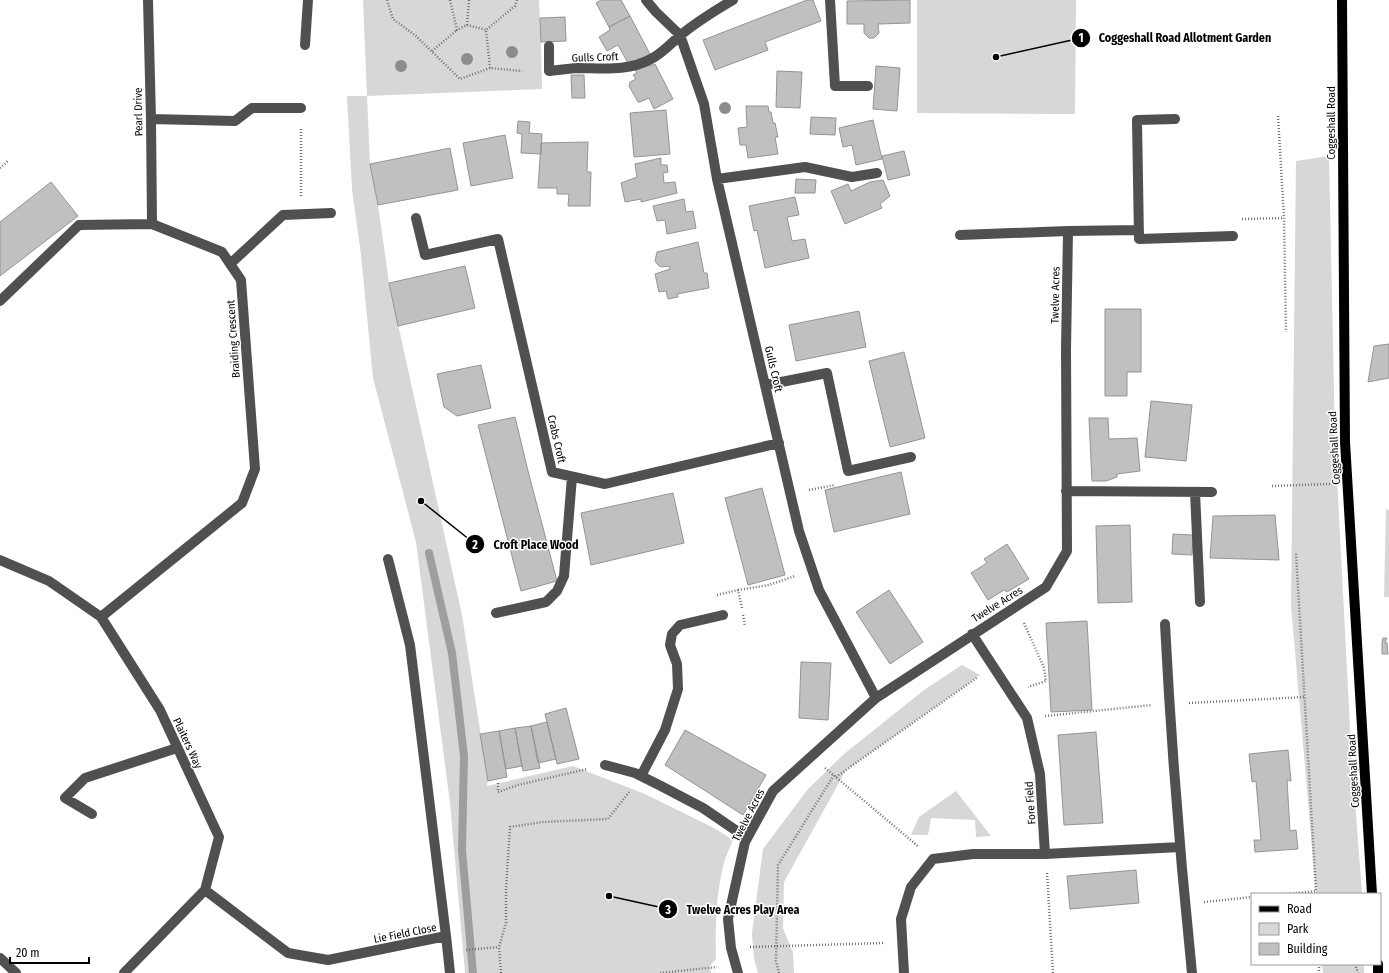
<svg xmlns="http://www.w3.org/2000/svg" width="1389" height="973" viewBox="0 0 1389 973" font-family="'Fira Sans Condensed',sans-serif">
<rect width="100%" height="100%" fill="#fff"/>
<path fill="#d7d7d7" d="M363,0H539L541,42L542,89L367,96L370,164L378,205L389,283L462,615L488,781L487,786L573,766L645,794L714,828L733,840C730,848 726,855 724,863C716,894 715,927 716,959L710,966L711,973H465L450,803L416,542L373,378L361,255L352,189L347,96H367Z
M917,0H1076L1075,114L917,113Z
M1329,156L1335,439L1351,747L1362,894H1316L1291,605L1296,161Z
M1386,509L1389,510V597H1384Z
M962,665L980,675L846,770L784,882L783,928L793,953L794,973H758L754,959L752,933L763,849L808,789L844,754L924,690Z
M956,791L991,836L976,837L975,820L931,818L928,835H911L919,817Z
M1322,964H1364V973H1323Z"/>
<g fill="none" stroke-linecap="round" stroke-linejoin="round">
<path stroke="#9e9e9e" stroke-width="8" d="M429,553L452,653L464,756L462,850L473,973"/>
</g>
<path fill="#c0c0c0" stroke="#949494" d="M601,0H621L630,16L609,27L596,3Z
M807,0H813L821,21L765,42L768,50L715,70L703,40Z
M910,0V23L878,24L879,33L874,38H869L864,33V24H847V1Z
M630,16L650,54L629,65L618,45L607,51L599,37L610,30L609,27Z
M565,17L566,41L541,42L540,18Z
M645,57L650,66L655,64L673,99L654,109L649,98L640,102H638L629,86L630,82L636,79L633,75L637,73L632,64Z
M876,66L900,68L897,111L873,109Z
M777,71L802,72L800,108L776,107Z
M571,75H584L585,98H572Z
M746,106H768L769,112H771L773,123H775L778,137H775L778,154L748,158L746,145H740L738,128L747,127Z
M666,110L670,154L634,157L630,113Z
M811,117L836,118L835,135L810,134Z
M873,120L882,159L856,165L852,145L843,147L839,128Z
M518,121L530,122L529,133L542,134L541,154L521,153L522,134L517,133Z
M505,135L513,178L471,186L463,143Z
M588,142L587,172H591L590,206H568L569,194H557V188H538L541,143Z
M450,148L458,190L378,205L370,164Z
M904,151L910,175L888,180L882,156Z
M661,158V165H667L668,172L663,173L664,183L675,182L677,193L641,202V199L625,202L621,183L637,177L635,164Z
M796,179L816,180L815,193H795Z
M883,180L890,196L880,204L882,208L845,224L831,191L848,184L851,191L870,182Z
M51,182L78,216L0,276V222Z
M795,197L799,215L787,217L792,241L805,239L809,258L765,268L757,230L754,231L749,206Z
M684,199L686,212L693,211L696,228L667,234L665,220L657,221L653,206Z
M698,242L704,273H707L709,288L677,294L678,297L668,299L666,291L659,292L655,274L670,269L669,266L661,267L658,265L655,261L657,252Z
M465,266L475,308L398,326L389,283Z
M1105,309H1141V372H1127V396H1105Z
M859,311L866,347L796,361L789,325Z
M1389,344V378L1368,382L1374,346Z
M904,352L925,438L890,447L869,361Z
M481,365L491,408L457,416L444,407L437,374Z
M1151,401L1192,405L1186,461L1145,457Z
M515,417L528,471L557,581L521,591L478,425Z
M1089,418H1108L1109,439L1137,438L1140,471L1117,474V477L1106,481H1092Z
M901,472L910,514L834,532L825,490Z
M762,488L785,575L748,585L725,498Z
M673,493L684,543L591,565L581,513Z
M1275,515L1279,560L1210,558L1213,516Z
M1130,525L1132,602L1098,603L1096,526Z
M1173,534L1193,535L1192,555L1172,554Z
M1007,544L1029,579L1007,592L1004,590L988,600L971,573L987,563L984,559Z
M889,590L923,642L890,664L856,612Z
M1087,621L1092,710L1051,712L1046,623Z
M1383,638H1387L1385,643H1387L1388,654H1382V643Z
M801,662L831,663L828,720L799,718Z
M566,708L579,759L557,764L545,714Z
M547,722L556,759L538,763L531,726Z
M531,726L540,768L523,771L515,728Z
M515,728L522,766L506,769L499,731Z
M685,730L766,775L743,815L665,765Z
M499,731L507,777L488,781L480,734Z
M1096,732L1103,823L1064,825L1058,735Z
M1288,750L1291,781L1287,780L1290,831L1296,830L1298,849L1255,852L1254,840H1261L1256,781L1252,782L1249,754Z
M1136,870L1139,903L1070,909L1067,876Z"/>
<g fill="none" stroke-linecap="round" stroke-linejoin="round">
<path stroke="#727272" stroke-width="2.5" stroke-dasharray="1 2" stroke-linecap="butt" d="M387,0L393,19L416,36L460,79L490,68
M450,0L457,30L467,25L486,30
M517,0L515,6L486,30L490,68L522,71
M467,25L469,0
M432,51L457,30
M1278,116L1284,218L1286,332
M0,168L9,160
M301,196V127
M1242,219L1284,218
M1272,486L1330,484
M809,490L835,485
M738,590L769,585L795,576
M717,595L738,590L742,608
M743,615L745,626
M1024,623L1044,668L1046,681L1028,687
M1189,703L1304,697
M1045,716L1152,705
M825,768L919,847
M836,777L978,677
M498,783V792L518,785L587,769
M1047,873L1053,973
M1287,894L1316,891L1296,553
M1204,902L1252,897
M750,947L883,943
M466,950L499,947
M1319,964V973
M1355,964L1358,973
M501,973L499,947L506,923V889L510,827L543,822L608,819L630,791
M660,973L717,967
M779,973L776,961L778,865L834,775"/>
<path stroke="#505050" stroke-width="10" d="M148,0L151,119L152,224
M646,0L656,12L680,35L704,104L717,179L799,531L819,590L876,698
M830,0L835,86H868
M305,45L308,0
M549,46V71C558,70 567,69 576,68C602,68 627,72 651,59C663,53 672,42 682,34C698,21 716,10 733,0
M151,119L235,121L252,108H301
M1175,119L1137,120L1139,239L1233,236
M717,179L805,167L852,177L877,173
M416,218L425,255L498,239L552,472L605,484L779,443
M960,235L1068,231
M230,264L283,215L331,213
M0,301L79,225L152,224L222,252L241,280L255,469L242,503L101,617
M766,385L827,373L848,471L911,457
M1066,491L1212,492
M1195,492L1200,602
M0,560L49,581L101,617L160,710L219,837L205,890L124,973
M496,613L546,602L557,591L564,576L572,477
M1165,624C1171,741 1180,857 1192,973
M972,634L1027,718L1040,774L1045,854L1180,847
M605,765L635,773L661,786L703,808L747,838
M641,776L665,730L678,689L677,664L670,645L672,634L680,625L723,615
M92,814L65,798L85,778L177,748
M205,890L288,953L328,960L446,936L410,645L388,559
M446,936L450,973
M0,958L16,973
M738,973L731,948L728,919L745,842L773,791L876,698L1046,587L1067,551L1066,350L1068,231L1139,230
M904,973L901,919L911,887L933,859L973,854H1045"/>
<path stroke="#000" stroke-width="10" d="M1342,0L1345,442L1372,894
M1378,964V973"/>
</g>
<g fill="#8c8c8c">
<circle cx="512" cy="52" r="6"/>
<circle cx="467" cy="59" r="6"/>
<circle cx="401" cy="66" r="6"/>
<circle cx="725" cy="108" r="6"/>
</g>
<g text-anchor="middle" stroke-width="3" stroke-linejoin="round" paint-order="stroke">
<g font-size="11" fill="#000" stroke="#fff">
<text transform="translate(595 57) rotate(-2)" y="4">Gulls Croft</text>
<text transform="translate(138 112) rotate(-91)" y="4">Pearl Drive</text>
<text transform="translate(1331 123) rotate(-90)" y="4">Coggeshall Road</text>
<text transform="translate(1055 295) rotate(-89)" y="4">Twelve Acres</text>
<text transform="translate(233 339) rotate(-94)" y="4">Braiding Crescent</text>
<text transform="translate(774 369) rotate(77)" y="4">Gulls Croft</text>
<text transform="translate(557 439) rotate(77)" y="4">Crabs Croft</text>
<text transform="translate(1334 448) rotate(-93)" y="4">Coggeshall Road</text>
<text transform="translate(997 604) rotate(-32)" y="4">Twelve Acres</text>
<text transform="translate(188 743) rotate(65)" y="4">Plaiters Way</text>
<text transform="translate(1353 771) rotate(-93)" y="4">Coggeshall Road</text>
<text transform="translate(1030 803) rotate(-94)" y="4">Fore Field</text>
<text transform="translate(748 815) rotate(-63)" y="4">Twelve Acres</text>
<text transform="translate(405 933) rotate(-11)" y="4">Lie Field Close</text>
</g>
</g>
<path fill="none" stroke="#000" stroke-width="1.5" d="M996 57L1081 38M421 501L475 544M609 896L668 909"/>
<g fill="#000" stroke="#fff" stroke-width="1.5">
<circle cx="996" cy="57" r="4"/>
<circle cx="421" cy="501" r="4"/>
<circle cx="609" cy="896" r="4"/>
<circle cx="1081" cy="38" r="10"/>
<circle cx="475" cy="544" r="10"/>
<circle cx="668" cy="909" r="10"/>
</g>
<g font-size="12" text-anchor="middle" font-weight="bold" fill="#fff">
<text x="1081" y="42">1</text>
<text x="475" y="549">2</text>
<text x="668" y="914">3</text>
</g>
<g font-size="12" text-anchor="middle" font-weight="bold" fill="#000" stroke="#fff" stroke-width="3" stroke-linejoin="round" paint-order="stroke">
<text x="1185" y="42">Coggeshall Road Allotment Garden</text>
<text x="536" y="549">Croft Place Wood</text>
<text x="743" y="914">Twelve Acres Play Area</text>
</g>
<rect x="1251" y="893" width="130" height="72" fill="#ffffff" stroke="#999999"/>
<rect x="1259" y="906" width="20" height="6" fill="#000000" stroke="#999999"/>
<text x="1287" y="913" font-size="12" fill="#000000">Road</text>
<rect x="1259" y="923" width="20" height="12" fill="#d7d7d7" stroke="#999999"/>
<text x="1287" y="933" font-size="12" fill="#000000">Park</text>
<rect x="1259" y="943" width="20" height="12" fill="#c0c0c0" stroke="#999999"/>
<text x="1287" y="953" font-size="12" fill="#000000">Building</text>
<path d="M10 957v6h79v-6" fill="none" stroke="#000000" stroke-width="2"/>
<text x="16" y="957" font-size="12" fill="#000000" stroke="#ffffff" stroke-width="3" paint-order="stroke">20 m</text>
</svg>
